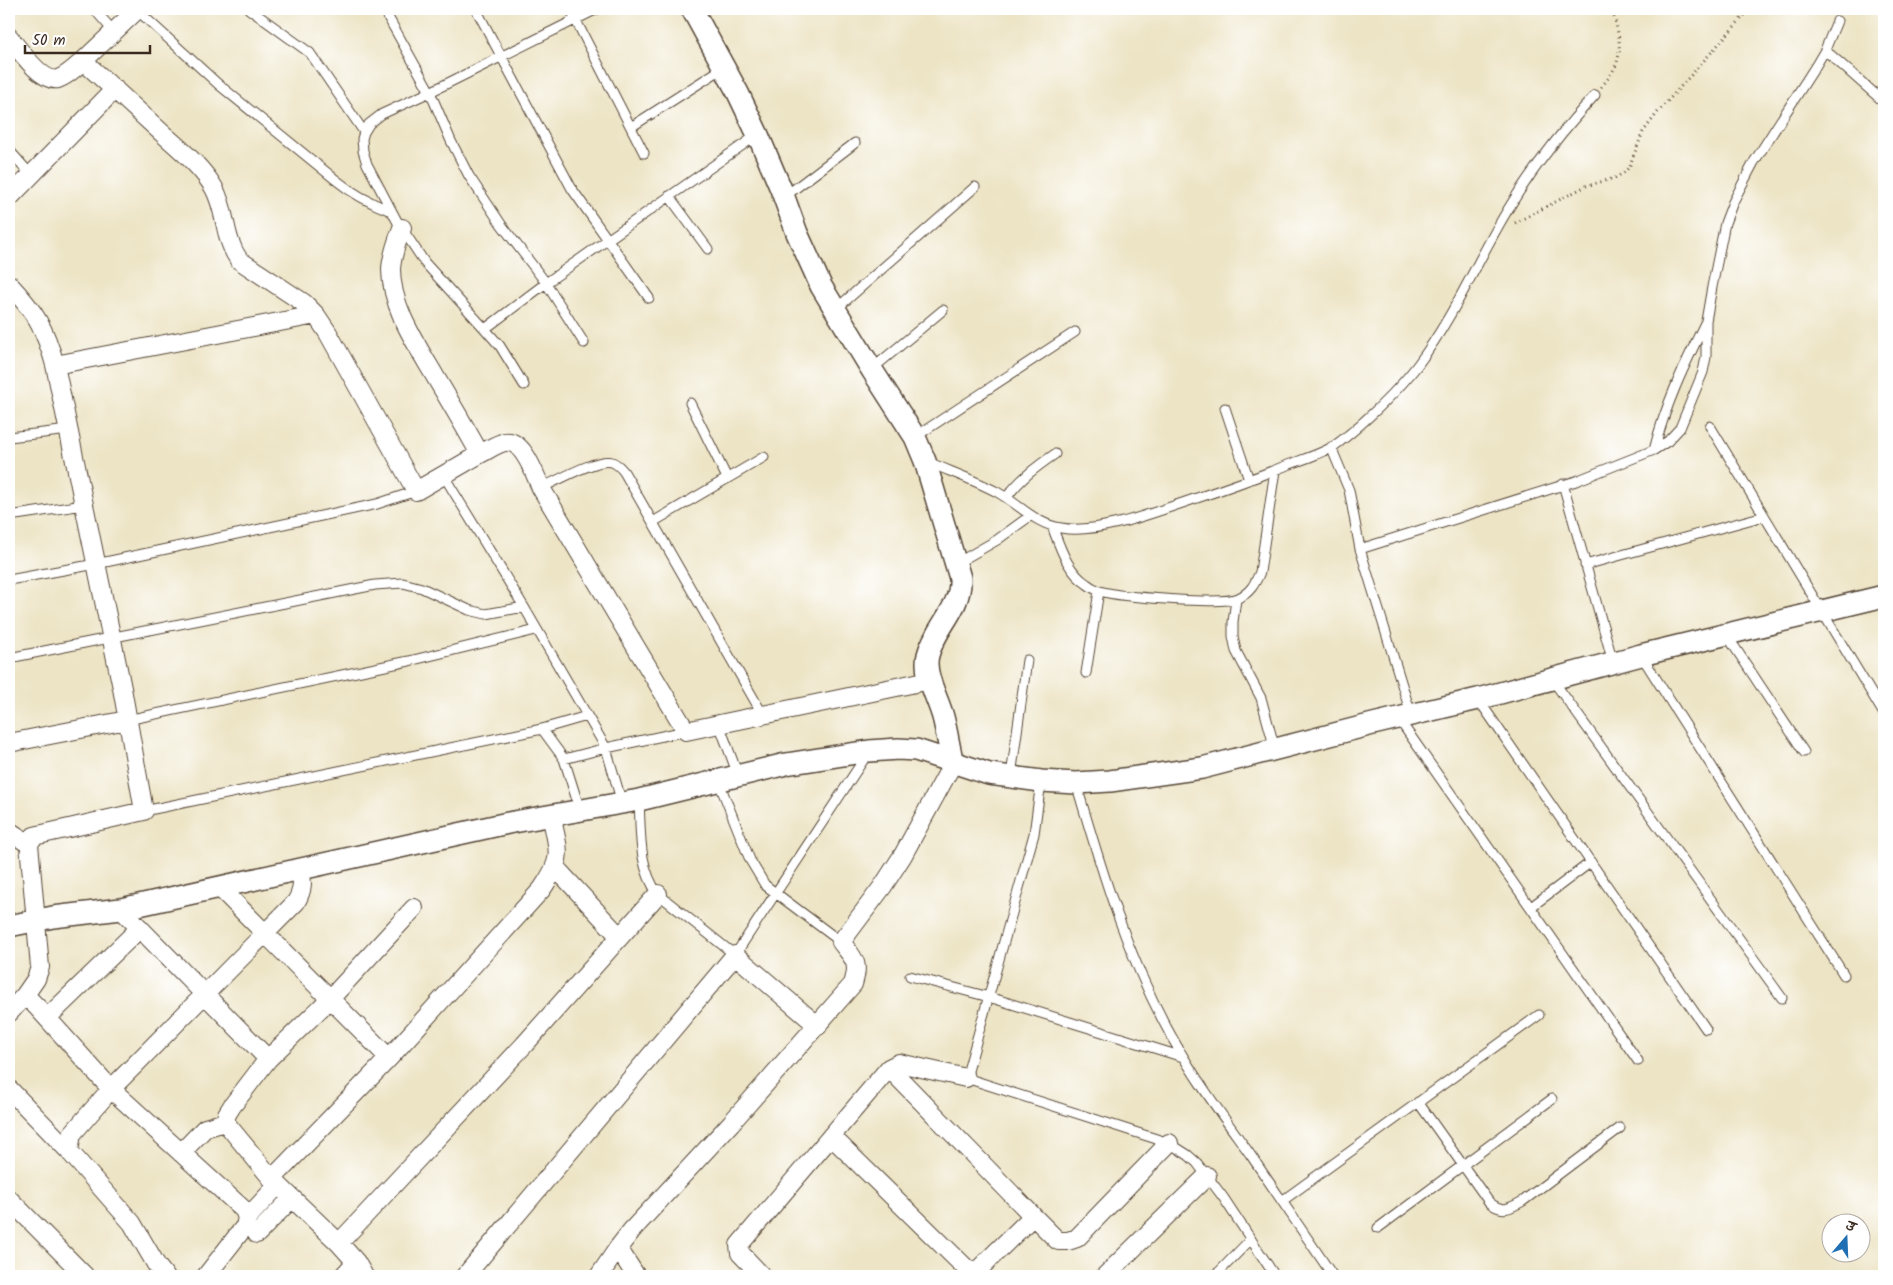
<svg xmlns="http://www.w3.org/2000/svg" width="1893" height="1285" viewBox="0 0 1893 1285" font-family="Kalam,'Playpen Sans Deva',sans-serif">
<rect width="100%" height="100%" fill="#fff"/>
<filter id="ink" filterUnits="userSpaceOnUse"><feTurbulence type="fractalNoise" baseFrequency=".02" numOctaves="2"/><feDisplacementMap in="SourceGraphic" scale="10" xChannelSelector="R" yChannelSelector="G"/><feConvolveMatrix kernelMatrix="1 2 1 2 8 2 1 2 1" color-interpolation-filters="sRGB"/></filter>
<filter id="wash" filterUnits="userSpaceOnUse"><feTurbulence type="fractalNoise" baseFrequency=".0096" numOctaves="4" result="noise"/><feDisplacementMap in="SourceGraphic" scale="20" xChannelSelector="R" yChannelSelector="G"/><feGaussianBlur stdDeviation="1.12" result="paint"/><feColorMatrix in="noise" values="0 0 0 0 0 0 0 0 0 0 0 0 0 0 0 0 0 1.4 0 .05"/><feComposite in="paint" operator="in"/></filter>
<g filter="url(#wash)">
<rect width="100%" height="100%" fill="#ede4c5"/>
</g>
<g filter="url(#ink)">
<g fill="none" stroke-linecap="round" stroke-linejoin="round">
<defs>
<path id="service" d="M94,9L114,32
M249,9L310,53L364,132
M476,9L572,189L649,298
M570,9L644,153
M137,10L218,84L336,180C353,194 370,203 391,211
M388,17L430,92L451,141L469,176L501,224L546,283L584,343
M1825,50L1884,102
M631,127L723,68
M9,150L31,175
M669,196L708,249
M784,197L855,143
M835,310L975,187
M485,329L425,263L397,221L367,164L363,151L362,139L364,132L369,124L382,114L430,92L597,9
M872,369L943,310
M524,385L500,346L485,329L546,283L757,135
M690,403L727,478
M1225,408L1249,480
M1710,426L1884,714
M9,437L69,430
M915,437L1075,332
M1331,447L1349,490L1360,549L1411,714
M1654,450C1666,403 1684,366 1705,323
M928,462C951,472 975,480 997,492C1019,504 1035,524 1061,528C1098,535 1158,511 1194,499C1224,489 1255,478 1285,466C1301,460 1319,455 1334,446C1347,437 1359,426 1371,415C1388,399 1405,382 1419,363C1454,316 1477,261 1507,211C1532,169 1562,131 1595,95
M444,476L524,607L606,748L686,731
M1563,484L1613,662
M541,488C557,481 596,458 612,462C617,464 621,468 624,472L763,715
M1007,497C1020,479 1036,467 1055,454
M9,516L84,505
M653,522L764,457
M1052,526C1060,547 1067,571 1087,584C1091,587 1096,590 1100,591C1119,597 1222,605 1238,598C1250,593 1255,584 1260,572L1275,470
M1360,549L1576,481L1654,450L1668,441L1680,428L1703,372L1706,357V321L1712,287L1725,223L1733,202L1754,162L1815,67L1825,50L1837,21
M957,563L997,540L1030,516
M1585,565L1764,516
M9,580L96,564L377,504L416,491
M1236,599L1233,622V636L1236,651L1261,698L1275,749
M1726,634L1804,752
M1641,655L1844,975
M9,658L375,585L403,583L422,588L469,610L486,614L524,607
M1086,673L1099,591
M1552,679L1782,998
M1478,699L1706,1029
M1398,718L1638,1061
M127,720L409,661L536,630
M719,724L738,775
M542,729L587,716
M564,759L580,810
M1011,776L1027,660
M718,780L750,860L765,885L841,942
M1041,782L1034,834L966,1078L1169,1143L1188,1155L1197,1163L1223,1197L1275,1276
M1076,783C1102,872 1128,960 1174,1041C1197,1082 1225,1119 1252,1157C1279,1197 1306,1236 1333,1276
M639,800C641,834 638,866 658,894L735,955L868,753
M144,811L542,729L564,759L606,748L622,803
M1531,907L1591,862
M910,976L989,997L1183,1057
M1418,1102L1489,1202C1502,1213 1509,1209 1523,1201L1620,1128
M1282,1201L1539,1015
M1378,1228L1552,1099
M1215,1276L1251,1239"/>
<path id="minor" d="M138,9L83,61C110,85 136,109 162,133C180,149 202,167 214,188C227,212 223,237 239,260L304,303L316,315L328,333L416,491L480,454
M9,37C18,48 42,83 58,79C67,76 76,67 83,61
M9,198L115,89
M402,228C397,241 392,255 391,269C391,308 417,345 436,378C451,403 466,429 480,454C488,450 496,444 505,442C523,439 535,475 541,488L686,731L930,680
M9,284C35,312 45,328 55,365
M9,743L127,720
M9,831L29,844
M556,868L620,937
M219,887L389,1058L542,889C564,857 559,852 551,815
M121,909L268,1059L232,1106L227,1114L225,1122L272,1179L339,1243L524,1045L658,894
M25,995L36,979L40,967L29,844L34,836L144,811L122,688L55,365L316,315
M9,1013L25,995L38,1008L111,1089L244,1210L247,1218L245,1226L206,1276
M47,1018L140,928
M268,1059L330,999L414,908
M889,1068L1033,1216L972,1276
M9,1089L69,1151
M831,1136L973,1275
M181,1153L205,1128L225,1122
M272,1179L389,1058
M9,1199L85,1276
M1033,1216L1058,1241H1068L1077,1238L1169,1143
M247,1218L278,1185
M257,1234L292,1198
M339,1243L356,1262L364,1276
M618,1248L636,1276
M165,1276L157,1266L132,1223L69,1151L72,1134L111,1089L296,902C303,890 303,882 300,869
M343,1276L356,1262
M465,1276L735,955L818,1026
M599,1276L618,1248L632,1230L731,1123L853,984C860,962 854,959 841,942L883,886L903,855L953,763
M762,1276L740,1253L739,1245L889,1068L899,1063L966,1078
M1105,1276L1207,1176"/>
<path id="tertiary" d="M692,9L738,93L758,135L781,189L797,233L821,286L872,370L915,437L925,461L960,578C962,608 935,627 928,655C923,674 938,698 943,717C947,732 949,748 953,763
M9,926L53,917L121,909L508,823L639,800L786,764L869,751L898,749L916,750L989,774L1041,781L1076,783L1110,781L1202,768L1373,724L1478,699L1641,655L1884,596"/>
</defs>
<use href="#service" stroke="#564637" stroke-width="11"/>
<use href="#minor" stroke="#564637" stroke-width="20"/>
<use href="#tertiary" stroke="#564637" stroke-width="24"/>
<path stroke="#564637" stroke-width="3" stroke-dasharray="1 4" stroke-linecap="butt" d="M1601,87C1626,60 1621,42 1612,9
M1515,223L1586,186L1615,178L1625,172L1629,167L1643,132L1658,112L1750,9"/>
<use href="#service" stroke="#fff" stroke-width="9"/>
<use href="#minor" stroke="#fff" stroke-width="18"/>
<use href="#tertiary" stroke="#fff" stroke-width="21"/>
</g>
</g>
<rect width="1893" height="1285" fill="none" stroke="#fff" stroke-width="30"/>
<g transform="translate(1846 1238) rotate(19)"><circle r="24" fill="#ffffff" stroke="#b1aaa5"/>
<path d="M0-4L9 19L0 12L-9 19Z" fill="#1f6fb2"/>
<text y="-8" font-size="14" font-weight="bold" text-anchor="middle" fill="#3b2a1e">उ</text>
</g>
<path d="M25 45v8h125v-8" fill="none" stroke="#3b2a1e" stroke-width="2.5"/>
<text x="32" y="45" font-size="15" fill="#3b2a1e" stroke="#ffffff" stroke-width="4" paint-order="stroke">50 m</text>
</svg>
